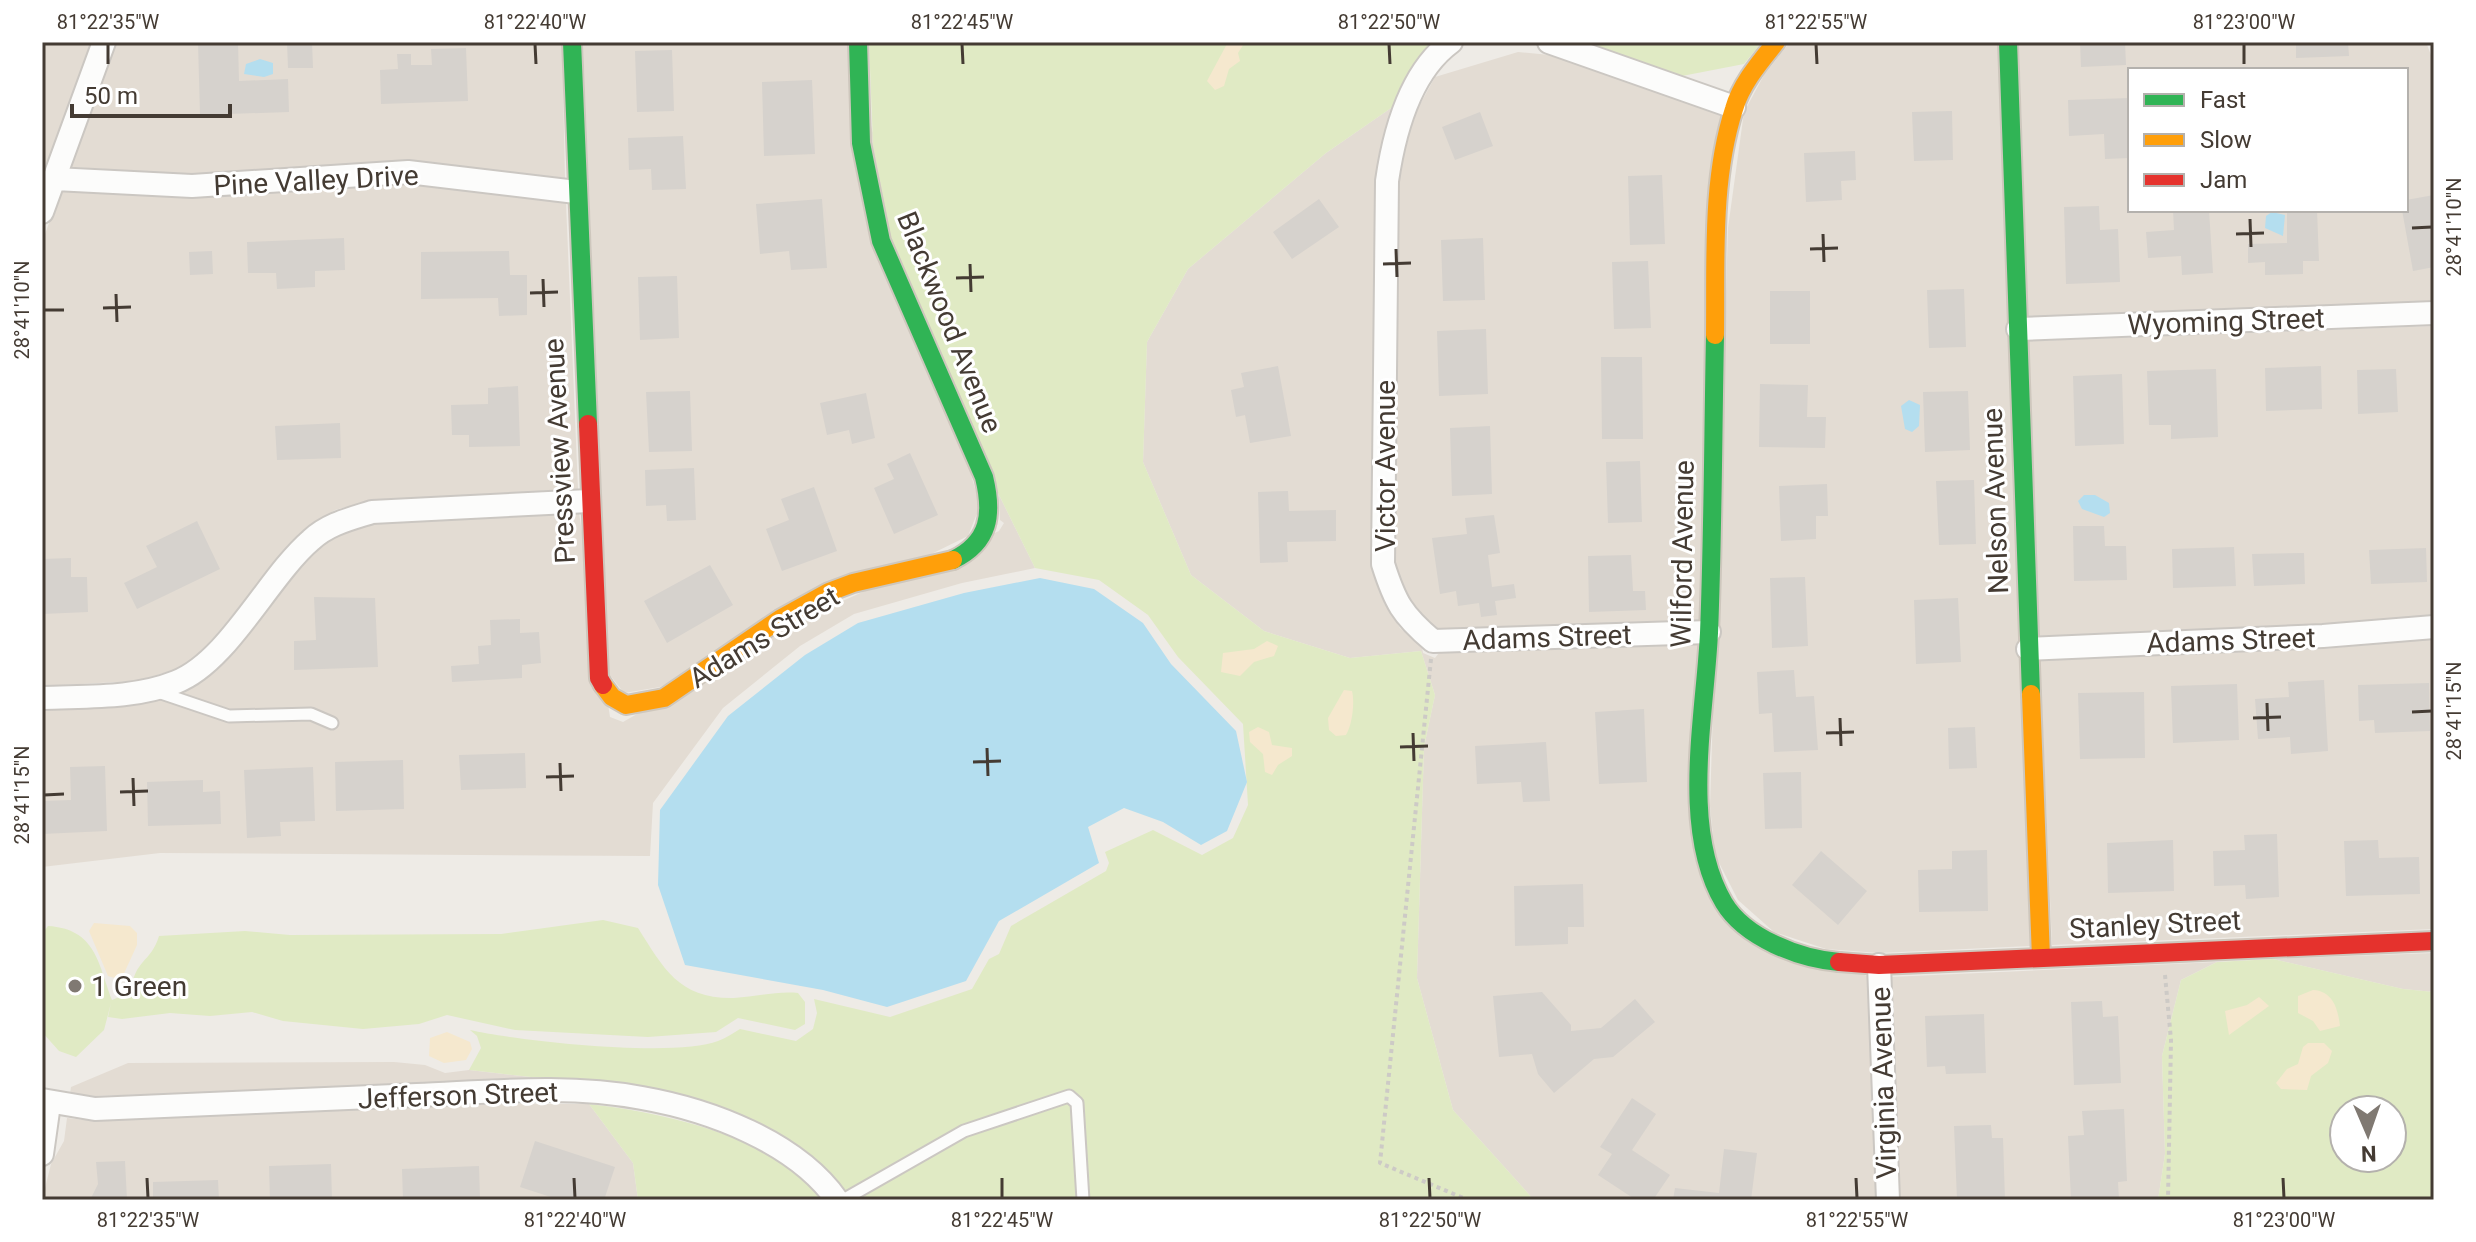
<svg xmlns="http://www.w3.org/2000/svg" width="2476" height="1242" viewBox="0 0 2476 1242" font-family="Roboto,sans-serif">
<rect width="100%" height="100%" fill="#eeebe6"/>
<path fill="#e3dcd3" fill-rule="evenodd" d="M42,42H93L48,166H44L42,181Z
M116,42H562L565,178L409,160L192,174L71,167Z
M583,42H847L980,506L968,536L660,687L624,693L609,674Z
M1790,42H1998L2030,946L1879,953L1826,949L1774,932L1738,900L1715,855L1710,806L1728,228L1744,112L1764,75Z
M2019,42H2426L2434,63V301L2028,317ZM2130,70H2406V210H2130Z
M1518,52L1550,55L1721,115L1699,620L1436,629L1414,609L1405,595L1394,562L1398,182L1402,151L1413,117L1435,77Z
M1394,106L1381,145L1375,190L1372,564L1385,605L1400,628L1422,647L1423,653L1435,658L1439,653L1698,645L1716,910L1869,977L1877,1200H1534L1453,1110L1417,978L1424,747L1435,695L1421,651L1350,658L1264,631L1191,575L1143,462L1147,342L1188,269L1326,153Z
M408,184L566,203L578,489L372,500L335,510L305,529L197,657L174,670L136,681L42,686V242L61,191L193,198Z
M2434,326V615L2322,624L2039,636L2029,341Z
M999,495L1035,568L962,583L854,614L800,646L723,708L653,803L650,856L160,853L42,867V710L138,705L183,693L211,675L317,549L342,534L374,524L579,513L610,717L623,722L809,616L999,531L1004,523L1000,520Z
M2434,639V929L2052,945L2040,660L2323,649Z
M2434,953V992L2403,989L2273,959Z
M2217,962L2181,980L2162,1056L2165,1154L2158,1200H1899L1890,977Z
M394,1062L425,1065L445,1073L469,1070L557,1080L95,1096L70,1094L71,1087L128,1063Z
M498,1104H589L633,1163L638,1200H42L51,1164L64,1141L67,1118L94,1121Z"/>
<path fill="#e0eac4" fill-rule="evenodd" d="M869,42H1434L1415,66L1394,106L1326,153L1188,269L1147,342L1143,462L1191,575L1264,631L1350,658L1421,651L1435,695L1424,747L1417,978L1453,1110L1534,1200H851C812,1137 718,1100 644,1086C612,1080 585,1082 554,1079C526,1077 497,1073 469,1070L481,1048L477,1036L470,1030C518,1041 675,1058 718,1041C726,1038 733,1033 740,1029L796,1041L813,1029L817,1013L814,999L890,1017L972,989L989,959L999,954L1011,926L1106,871L1109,863L1105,852L1153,830L1202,855L1233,838L1248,805L1243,724L1178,657L1148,615L1099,580L1035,568L999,495L891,237L873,144Z
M1585,42H1762L1744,64L1682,76Z
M603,920L638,928C664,969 679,999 734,998C755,997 776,991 798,993L805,1002V1024L795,1030L738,1018L716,1032L648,1037L515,1030L447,1015L419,1024L363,1029L283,1021L252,1012L210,1016L170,1013L122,1019L108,1017L111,1003L104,1030L76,1057L59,1051L42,1032V934L48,926C96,929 98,963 112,1000L131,992C134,959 151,963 159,936L245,931L290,935L501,934Z
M2273,959L2403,989L2434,992V1200H2158L2165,1154L2162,1056L2181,980L2217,962ZM2344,1110H2392V1158H2344Z
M589,1104C661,1112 778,1137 824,1200H638L633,1163Z"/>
<path fill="#f5e8ce" d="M1228,42H1245L1238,53L1240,61L1229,69L1224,86L1215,90L1207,81Z
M1267,641L1278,646L1274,656L1254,662L1240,676L1221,672L1223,653L1254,649Z
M1344,690L1352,691C1355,703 1352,725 1346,735L1336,736L1329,730L1328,718Z
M1258,727L1269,732L1272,745L1292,748V756L1278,765L1272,775L1265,772L1263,754L1250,742L1249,732Z
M94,923L130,926L137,933V945L121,980L108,976L89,931Z
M2313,990C2333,991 2338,1009 2340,1026L2320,1031L2313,1021L2298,1013V996Z
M2259,997L2269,1006L2229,1035L2225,1011L2247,1005Z
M447,1032L470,1042L472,1049L466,1060L444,1063L429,1056L430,1038Z
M2308,1043H2324L2332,1051L2328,1063L2311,1076L2307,1090L2281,1089L2276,1083L2287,1069L2298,1064L2303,1047Z"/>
<path fill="#b4deef" d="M260,59L273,63V74L264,77L244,74L246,64Z
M2272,212L2285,215L2283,236L2265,228L2266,216Z
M1909,400L1920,405L1919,426L1912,432L1905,429L1901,406Z
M2084,495H2095L2109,503L2110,513L2104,517L2082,509L2078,501Z
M1040,578L1094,589L1143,623L1171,664L1236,731L1247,782L1227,831L1201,845L1163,822L1124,808L1088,827L1099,863L999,921L966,981L887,1007L823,990L685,965L658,885L660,810L728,716L805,655L858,623L964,593Z"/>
<path fill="#d6d2cd" d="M198,42H238L239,81L288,79L289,112L200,115Z
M287,42H312L313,68H288Z
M2080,42H2125L2126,65L2081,67Z
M2296,42H2348L2349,56L2296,58Z
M466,48L468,101L381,104L380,70L398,69L397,54H411V65H432L431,49Z
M672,50L674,111L637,112L635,51Z
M812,80L815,154L764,156L762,82Z
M2130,98V158L2105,159L2104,134L2069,136L2068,100Z
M1952,111L1953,160L1914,161L1912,112Z
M1480,112L1493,146L1455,160L1442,127Z
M683,136L686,189L652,190L651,169L629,170L628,138Z
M1855,151L1856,180L1841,181L1842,200L1806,202L1804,153Z
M1662,175L1665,244L1630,245L1628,176Z
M2434,195V267L2413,271L2402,210H2406V200Z
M822,199L827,268L791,270L789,251L760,254L756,204Z
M1319,199L1339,227L1292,259L1273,232Z
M2099,206L2100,230L2118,229L2120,282L2066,284L2064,207Z
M2173,210H2209L2213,273L2182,275L2181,256L2148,258L2146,232L2174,230Z
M2317,210L2319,261H2303V274L2265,275V262L2248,263V244L2287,243V211Z
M344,238L345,270L315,271V287L277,289L276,273H248L247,242Z
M1483,238L1485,300L1443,301L1441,240Z
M212,251L213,274L190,275L189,252Z
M509,251L510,275H527V315L499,316L498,298L421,299V252Z
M1648,261L1651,328L1614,329L1612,262Z
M677,276L679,338L640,340L638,277Z
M1964,289L1966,347L1929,348L1927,290Z
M1770,291H1810V344H1770Z
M1486,329L1488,394L1439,396L1437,331Z
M1601,357H1642L1643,439H1602Z
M1278,366L1291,436L1250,443L1245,415L1236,417L1231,390L1244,387L1241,373Z
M2321,366L2322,409L2266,411L2265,368Z
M2216,369L2218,437L2171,439V425H2149L2147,371Z
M2396,369L2398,412L2358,414L2357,370Z
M2122,374L2124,444L2075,446L2073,376Z
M1760,384L1808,385L1807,417H1826L1825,448L1759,447Z
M518,386L520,446L469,447V435H452L451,405L488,404V388Z
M690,391L692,451L649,452L646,392Z
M1968,391L1970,450L1925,452L1923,392Z
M866,393L875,438L852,444L849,430L827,435L820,403Z
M340,423L341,458L277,460L275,426Z
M1490,426L1492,494L1452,496L1450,428Z
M910,453L938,515L894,534L874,488L894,479L887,464Z
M1640,461L1642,522L1608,523L1606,462Z
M694,468L696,520L667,521L666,505L646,506L645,470Z
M1974,480L1976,544L1939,545L1936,481Z
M1827,484L1828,516H1816V539L1781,541L1779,486Z
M814,487L837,551L782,571L766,529L789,520L781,499Z
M1288,491L1289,511L1336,510V541L1287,542L1288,562L1260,563L1258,492Z
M1494,515L1500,553L1488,555L1492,587L1514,584L1516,598L1495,601L1497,615L1481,617L1479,603L1458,606L1456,591L1440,594L1432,538L1467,534L1465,518Z
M197,521L220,569L137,609L124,583L157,567L146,546Z
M2073,526H2104L2105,546H2126L2127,580L2074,581Z
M2234,547L2236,586L2173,588L2172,549Z
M2426,548L2427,582L2371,584L2369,550Z
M2304,553L2305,584L2254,586L2252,554Z
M1631,555L1633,591H1645L1646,610L1589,612L1588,556Z
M71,558V577H87L88,612L42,614V559Z
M710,565L733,605L667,643L644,601Z
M1805,577L1808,646L1772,648L1770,578Z
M314,597L375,598L378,667L294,670V641L316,640Z
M1958,598L1961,662L1916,664L1914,600Z
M520,619V633L539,632L541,663L522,665V678L452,682L451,666L479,664L478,646L491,645L490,620Z
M1794,670L1796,697L1814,696L1818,750L1774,752L1772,713L1759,714L1757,672Z
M2324,680L2328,751L2291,754L2290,737L2258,739L2255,699L2289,697L2288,682Z
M2429,683L2430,731L2375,733L2374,720L2359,721L2358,685Z
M2237,684L2239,740L2173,743L2171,686Z
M2144,692L2145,758L2080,759L2078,693Z
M1644,709L1647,782L1599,784L1595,712Z
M1975,727L1977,768L1949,769L1948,728Z
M1546,742L1550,801L1523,802L1521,782L1477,784L1475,746Z
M525,753L526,788L461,790L459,755Z
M403,760L404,809L336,811L335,762Z
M105,766L107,831L42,834V801L71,800L70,767Z
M313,767L315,821L280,822L281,836L247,838L244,770Z
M1801,772L1802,828L1765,829L1763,773Z
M203,780V792L220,791L221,824L148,826L147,782Z
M2277,834L2279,897L2246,899L2245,885L2214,886L2213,851L2245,850L2244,835Z
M2173,840L2174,891L2108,893L2107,843Z
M2378,840L2379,858L2419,857L2420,894L2346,896L2344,841Z
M1987,850L1988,911L1919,912L1918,870L1952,869V851Z
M1821,851L1867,891L1838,925L1792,885Z
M1583,884L1584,927H1568V944L1515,946L1514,886Z
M1542,992L1571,1025V1031L1601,1028L1635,999L1655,1022L1613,1057L1594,1059L1554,1093L1538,1074L1532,1054L1499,1057L1493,996Z
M2102,1001L2103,1017L2118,1016L2121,1083L2074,1085L2071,1002Z
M1984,1014L1986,1073L1946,1074L1945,1066L1927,1067L1925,1016Z
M1632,1098L1656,1114L1632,1150L1670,1175L1653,1200H1636L1598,1175L1612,1154L1600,1147Z
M2124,1109L2127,1181L2118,1182L2119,1199L2071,1200L2068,1136L2084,1135L2082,1111Z
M1991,1125L1992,1138H2003L2005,1200H1957L1954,1126Z
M535,1141L615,1167L604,1200H560L520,1187Z
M1724,1149L1757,1153L1751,1200H1673L1675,1188L1719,1193Z
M125,1161L127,1200H90L98,1184L96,1162Z
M331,1164L332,1200H270L269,1166Z
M479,1166L480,1198L403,1200L402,1169Z
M218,1180L219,1200H153V1182Z"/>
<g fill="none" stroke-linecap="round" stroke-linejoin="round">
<defs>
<path id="lane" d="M155,691L229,716L311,714L332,723
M843,1200L964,1131L1069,1096L1077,1103L1083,1200"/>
<path id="street" d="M1451,42C1410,72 1394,133 1387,181L1383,564C1395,602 1402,615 1433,641L1709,632
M1549,42L1734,107
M55,179L192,186L408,172L576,192
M42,212L104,42
M2018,329L2434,313
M2028,649L2323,636L2434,627
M42,698C86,696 134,699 176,682C228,662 268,577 311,540C328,524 350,519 372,512L589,501
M1879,965L1888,1200
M42,1100L95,1109C202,1104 310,1100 417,1095C491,1092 569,1084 642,1098C710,1110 796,1142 837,1200
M42,1154L49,1104"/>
<path id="fast" d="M572,42L588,424
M858,42L861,143L881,241L984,477C993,514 990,542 953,560
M2008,42L2031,694
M1715,335C1713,434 1713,534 1709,633C1705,716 1680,829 1724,903C1745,938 1800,959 1839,962"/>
<path id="slow" d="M1715,335C1716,261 1711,180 1734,109C1741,84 1760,62 1776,42
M603,685L612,697L626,705L664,698L780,619L829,592L853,583L953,560
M2031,694L2041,958"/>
<path id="jam" d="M588,424L599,678L603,685
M1839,962L1879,965L2434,941"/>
</defs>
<use href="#lane" stroke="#cbc7c2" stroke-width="15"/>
<use href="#street" stroke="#cbc7c2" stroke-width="26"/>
<use href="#fast" stroke="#cec7bd" stroke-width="22"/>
<use href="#slow" stroke="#cec7bd" stroke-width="22"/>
<use href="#jam" stroke="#cec7bd" stroke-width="22"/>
<path stroke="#cdcac6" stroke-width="4" stroke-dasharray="4 4" stroke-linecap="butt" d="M1431,659L1380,1163L1468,1200
M2165,975L2171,1040L2168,1200"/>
<use href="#lane" stroke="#fcfcfb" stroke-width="11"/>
<use href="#street" stroke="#fcfcfb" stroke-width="22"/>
<use href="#fast" stroke="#30b455" stroke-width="18"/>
<use href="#slow" stroke="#ff9f0a" stroke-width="18"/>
<use href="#jam" stroke="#e5322d" stroke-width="18"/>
</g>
<path fill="none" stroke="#443b33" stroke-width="3" d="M108,44V64M535,44L536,64M962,44L963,64M1389,44L1390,64M1816,44L1817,64M2244,44V64M2250,219L2251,247M2412,228L2432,227M1823,234L1824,262M2236,234L2264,233M1396,249L1397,277M1810,249L1838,248M970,264L971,292M1383,264L1411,263M956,278L984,277M543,279L544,307M530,293L558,292M116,294L117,322M103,308L131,307M44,310H64M2267,703L2268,731M2412,712L2432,711M1840,718L1841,746M2253,718L2281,717M1413,733L1414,761M1826,733L1854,732M1400,747L1428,746M987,748L988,776M973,762L1001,761M560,763L561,791M546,777L574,776M133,778L134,806M120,792L148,791M44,795L64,794M147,1178L148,1198M574,1178L575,1198M1002,1178V1198M1429,1178L1430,1198M1856,1178L1857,1198M2283,1178L2284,1198"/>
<circle fill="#807972" stroke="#fff" stroke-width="3" cx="75" cy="986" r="8"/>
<g text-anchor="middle" stroke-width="6" stroke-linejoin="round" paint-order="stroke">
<g font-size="28" fill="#443b33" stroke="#fff">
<text transform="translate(316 180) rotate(-3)" y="10">Pine Valley Drive</text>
<text transform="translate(2226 321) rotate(-2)" y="10">Wyoming Street</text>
<text transform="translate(950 322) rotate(68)" y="10">Blackwood Avenue</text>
<text transform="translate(559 451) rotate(-93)" y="10">Pressview Avenue</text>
<text transform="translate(1385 466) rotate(-90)" y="10">Victor Avenue</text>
<text transform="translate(1995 501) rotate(-92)" y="10">Nelson Avenue</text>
<text transform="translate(1682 554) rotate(-89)" y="10">Wilford Avenue</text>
<text transform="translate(764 637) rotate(-31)" y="10">Adams Street</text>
<text transform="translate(1547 637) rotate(-2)" y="10">Adams Street</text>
<text transform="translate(2231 640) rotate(-2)" y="10">Adams Street</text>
<text transform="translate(2155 924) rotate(-3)" y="10">Stanley Street</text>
<text transform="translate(1883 1083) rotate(-92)" y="10">Virginia Avenue</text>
<text transform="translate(458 1095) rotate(-2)" y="10">Jefferson Street</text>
</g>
<g font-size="28" fill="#443b33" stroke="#fff" text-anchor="start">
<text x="91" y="996">1 Green</text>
</g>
</g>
<rect width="2476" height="1242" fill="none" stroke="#ffffff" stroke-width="88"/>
<rect x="2128" y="68" width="280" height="144" fill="#ffffff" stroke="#b4b1ad" stroke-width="2"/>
<rect x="2144" y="94" width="40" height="12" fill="#30b455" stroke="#b4b1ad" stroke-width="2"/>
<text x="2200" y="108" font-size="24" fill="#443b33">Fast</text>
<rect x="2144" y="134" width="40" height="12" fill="#ff9f0a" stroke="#b4b1ad" stroke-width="2"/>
<text x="2200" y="148" font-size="24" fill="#443b33">Slow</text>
<rect x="2144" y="174" width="40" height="12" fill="#e5322d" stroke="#b4b1ad" stroke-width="2"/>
<text x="2200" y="188" font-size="24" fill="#443b33">Jam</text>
<g transform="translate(2368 1134) rotate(178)"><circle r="38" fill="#ffffff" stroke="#b4b1ad" stroke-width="2"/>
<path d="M0-6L14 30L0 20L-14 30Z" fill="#807972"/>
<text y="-12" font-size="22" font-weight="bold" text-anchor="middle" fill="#443b33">N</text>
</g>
<path d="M72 104v12h158v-12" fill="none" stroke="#443b33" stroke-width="4"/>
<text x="84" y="104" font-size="24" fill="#443b33" stroke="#ffffff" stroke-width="6" paint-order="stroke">50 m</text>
<rect x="44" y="44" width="2388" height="1154" fill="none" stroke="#443b33" stroke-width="3"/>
<g font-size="20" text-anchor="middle" fill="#443b33">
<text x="108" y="29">81°22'35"W</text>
<text x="535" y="29">81°22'40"W</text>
<text x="962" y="29">81°22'45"W</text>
<text x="1389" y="29">81°22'50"W</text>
<text x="1816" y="29">81°22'55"W</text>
<text x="2244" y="29">81°23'00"W</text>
<text transform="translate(2454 227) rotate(-90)" y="7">28°41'10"N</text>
<text transform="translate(22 310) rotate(-90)" y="7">28°41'10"N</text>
<text transform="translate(2454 711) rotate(-90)" y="7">28°41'15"N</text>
<text transform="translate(22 795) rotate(-90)" y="7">28°41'15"N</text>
<text x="148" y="1227">81°22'35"W</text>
<text x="575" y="1227">81°22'40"W</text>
<text x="1002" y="1227">81°22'45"W</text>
<text x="1430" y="1227">81°22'50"W</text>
<text x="1857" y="1227">81°22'55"W</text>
<text x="2284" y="1227">81°23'00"W</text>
</g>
</svg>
